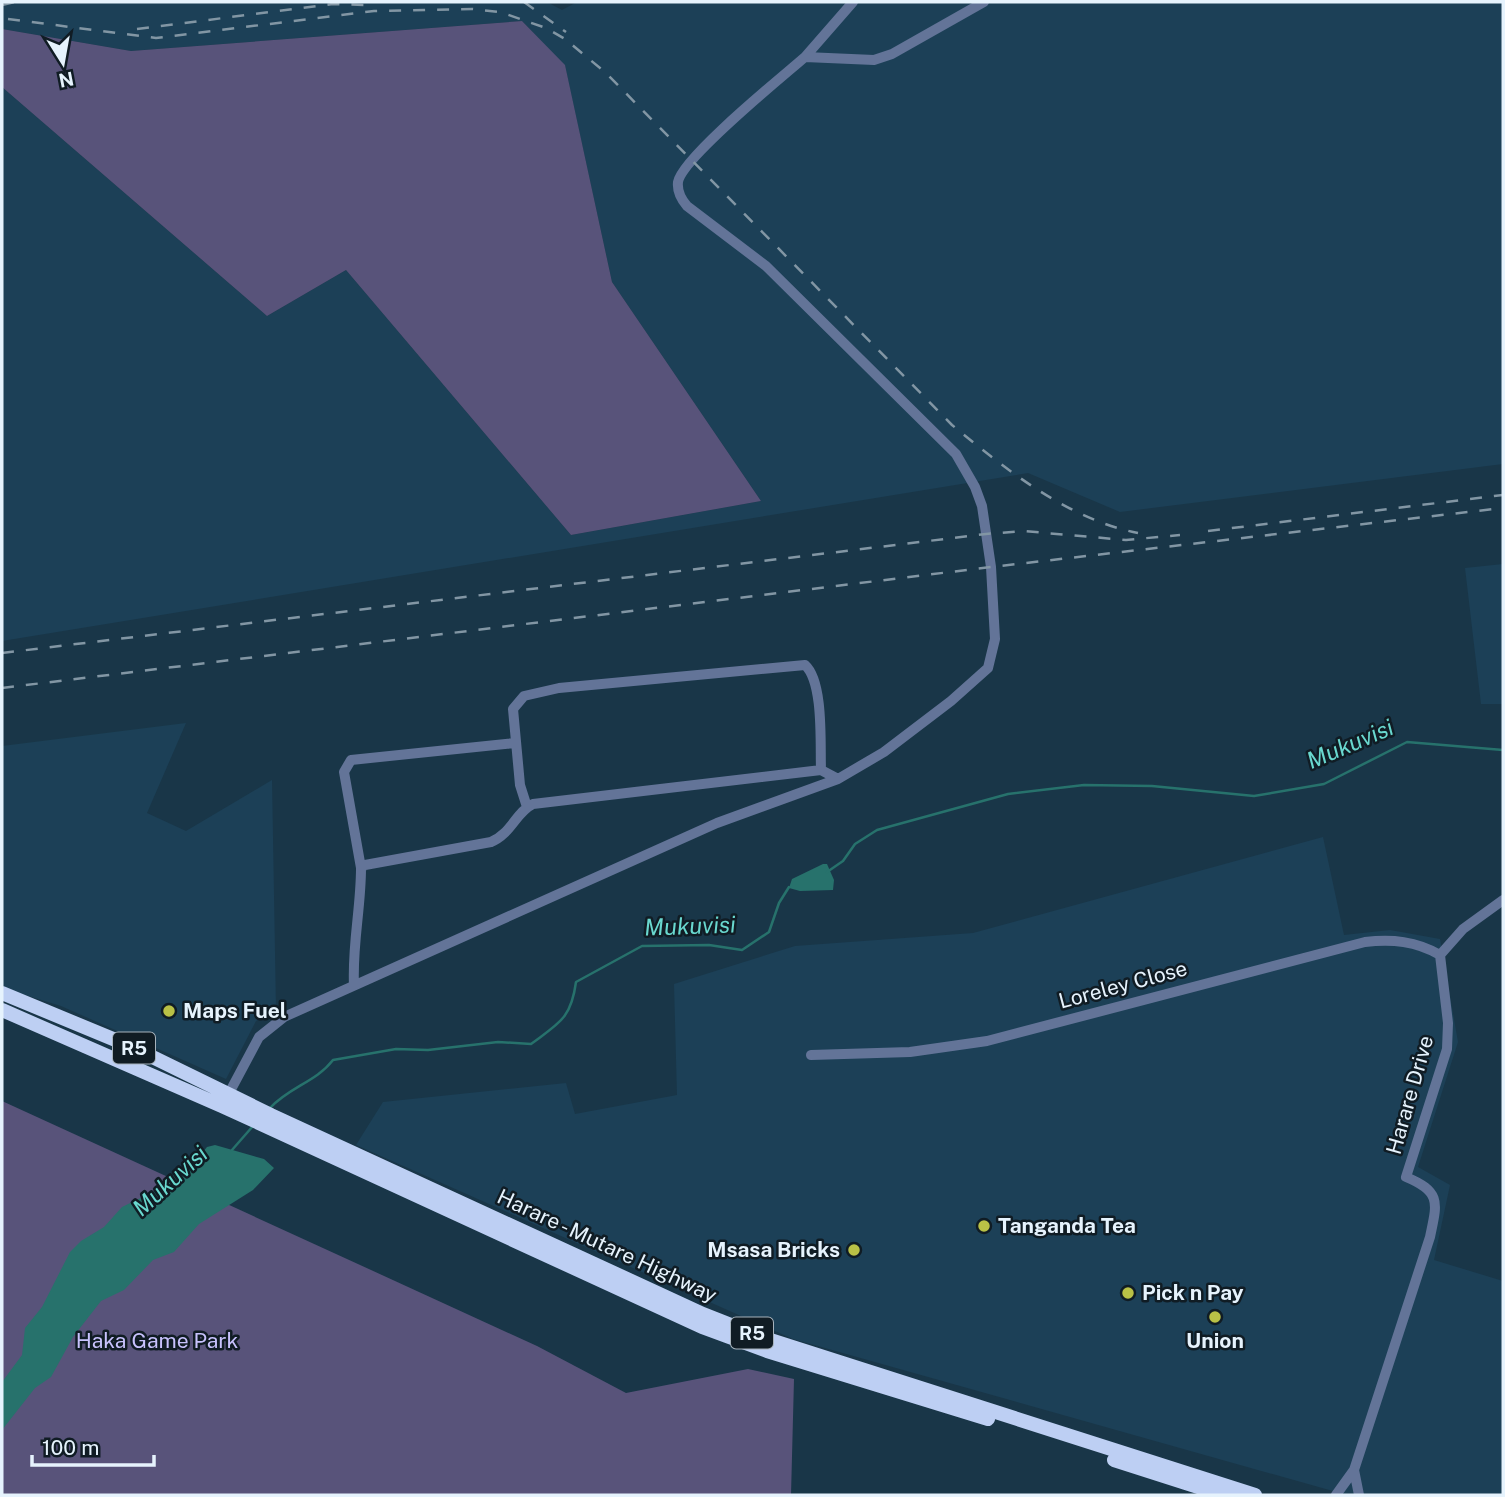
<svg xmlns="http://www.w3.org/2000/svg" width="1505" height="1497" viewBox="0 0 1505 1497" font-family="'Public Sans',sans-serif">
<rect width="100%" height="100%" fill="#193648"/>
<path fill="#1c4057" d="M2,2H547L562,10L577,2H1503V464L1120,512L1028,473L2,641V87L267,316L346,270L571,535L761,501L612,282L565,66L522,21L131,51L2,29Z
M1503,564V704H1481L1465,568Z
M186,723L147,813L186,831L272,780L276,1010L256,1021L226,1079L61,1006L2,988V746Z
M1323,837L1344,935L1390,930L1440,939L1458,1042L1418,1167L1450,1185L1434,1260L1503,1281V1495H1347L793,1339L356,1145L383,1102L566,1083L575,1114L677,1095L674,984L795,946L973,933Z"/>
<path fill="#58537a" d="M522,21L565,65L612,282L761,501L571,535L346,270L267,316L2,87V29L131,51Z
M2,1101L537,1346L626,1393L748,1369L794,1379L791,1495H2Z"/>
<path fill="#27726c" d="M823,864H827L834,880L833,890L800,891L789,888L792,879Z
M215,1145L264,1159L274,1168L253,1190L199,1224L174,1252L153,1260L124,1290L101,1301L73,1337L51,1377L35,1388L2,1430V1382L22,1355L25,1328L42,1307L70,1252L81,1241L104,1227L122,1207L153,1192L173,1175L191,1166L207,1147Z"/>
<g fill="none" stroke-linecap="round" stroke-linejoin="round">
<path stroke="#27726c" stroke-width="2.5" d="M827,872L843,861L855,844L877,830L1008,794L1084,785L1152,786L1254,796L1324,784L1407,742L1503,750
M270,1108C289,1087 316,1082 333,1060L396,1049L428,1050L498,1042L531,1044C559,1023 571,1019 576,982L642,946L709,945L742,950L769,932L779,903L789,887
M232,1150L253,1126"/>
<path stroke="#637498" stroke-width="10" d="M805,57L853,2
M527,807L520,785L513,709L524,696L559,688L805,665C824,682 820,745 821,770
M361,868L344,772L351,760L514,743
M354,985C352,945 361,908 361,868L365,865L491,842C511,834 516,812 533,804L821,770L838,779
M811,1055L910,1052L987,1041L1365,942C1392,939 1416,941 1440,955
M227,1097L259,1037L284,1017L717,823L838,779L884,752L951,701L988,668L995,639L991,567L982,506L975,487L956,454L766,266L687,206C681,199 677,191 678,182C682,158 782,77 805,57L874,60L892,54L984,2
M1354,1470L1359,1495
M1336,1495L1354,1470L1430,1237C1437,1203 1442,1192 1406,1177L1447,1049L1448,1023L1440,955L1463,929L1503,900"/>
<path stroke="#bdcff3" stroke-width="14" d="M2,993L130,1046L271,1115L703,1314L764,1338L1255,1495
M2,1010L222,1106L702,1327L767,1351L988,1419
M1114,1460L1223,1495"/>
<path stroke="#8296a4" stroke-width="2.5" stroke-dasharray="12 12" stroke-linecap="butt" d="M524,2L566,32
M2,5L15,2
M8,19L156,38L374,11L472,9L500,12L546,28L565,39L606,73L952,425C1007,470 1067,519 1138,533
M137,29L333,4L366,5
M1208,531L1503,495
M2,653L986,534L1023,531L1126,540L1180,535
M2,688L991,567L1503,508"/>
</g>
<g fill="#b9c146" stroke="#101c24" stroke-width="2.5">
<circle cx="169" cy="1011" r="7"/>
<circle cx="984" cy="1226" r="7"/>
<circle cx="854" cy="1250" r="7"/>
<circle cx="1128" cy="1293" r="7"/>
<circle cx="1215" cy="1317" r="7"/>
</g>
<g text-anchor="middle" stroke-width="5" stroke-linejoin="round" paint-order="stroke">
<g fill="#101c24" stroke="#a6b2bc" stroke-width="2">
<rect x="113" y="1032.5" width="42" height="31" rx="5"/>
<rect x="731" y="1317.5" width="42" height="31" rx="5"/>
</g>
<g font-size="19" font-weight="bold" fill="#e6f3fd">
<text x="134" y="1055">R5</text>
<text x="752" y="1340">R5</text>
</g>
<g font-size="21" fill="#e6f3fd" stroke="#101c24">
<text transform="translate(1123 985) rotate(-15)" y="7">Loreley Close</text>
<text transform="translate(1410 1095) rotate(-74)" y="7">Harare Drive</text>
<text transform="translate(607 1246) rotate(25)" y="7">Harare - Mutare Highway</text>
</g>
<g font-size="21" font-weight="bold" fill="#e6f3fd" stroke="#101c24" text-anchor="start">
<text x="183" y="1018">Maps Fuel</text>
<text x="998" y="1233">Tanganda Tea</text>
<text x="840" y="1257" text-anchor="end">Msasa Bricks</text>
<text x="1142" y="1300">Pick n Pay</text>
<text x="1215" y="1348" text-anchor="middle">Union</text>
</g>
<g font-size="21" fill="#c8c2fd" stroke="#101c24">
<text x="157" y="1348">Haka Game Park</text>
</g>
<g font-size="23" font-style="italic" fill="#69d8cf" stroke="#101c24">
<text transform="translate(1350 744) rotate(-23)" y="8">Mukuvisi</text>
<text transform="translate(690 926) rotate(-2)" y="8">Mukuvisi</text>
<text transform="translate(170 1181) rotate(-42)" y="8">Mukuvisi</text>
</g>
</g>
<rect width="1505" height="1497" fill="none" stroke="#e6f3fd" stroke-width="7"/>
<g transform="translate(63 63) rotate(169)" stroke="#101c24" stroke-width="5" paint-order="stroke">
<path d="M0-5L12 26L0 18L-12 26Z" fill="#e6f3fd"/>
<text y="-10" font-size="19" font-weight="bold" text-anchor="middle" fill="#e6f3fd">N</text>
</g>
<path d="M32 1455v10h122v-10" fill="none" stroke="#e6f3fd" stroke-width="3.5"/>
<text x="42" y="1455" font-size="21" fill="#e6f3fd" stroke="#101c24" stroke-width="5" paint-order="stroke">100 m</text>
</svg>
